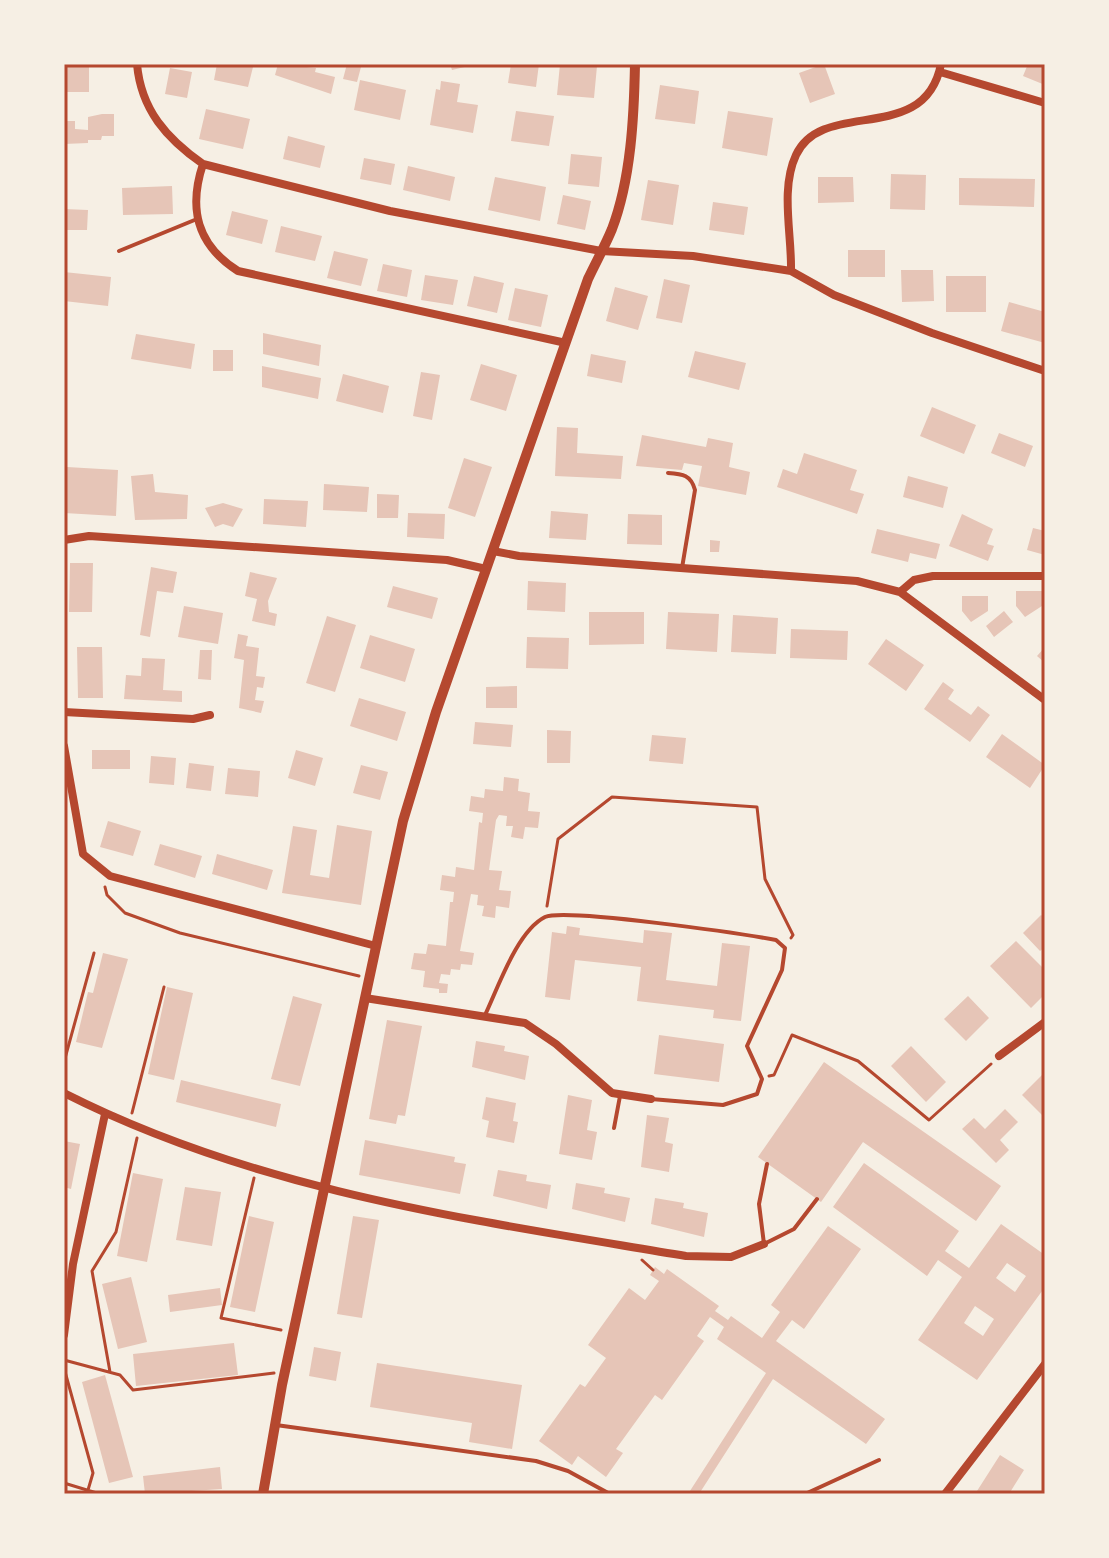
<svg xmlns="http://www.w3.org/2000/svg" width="1109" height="1558" viewBox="0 0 1109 1558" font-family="'Noto Sans',sans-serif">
<rect width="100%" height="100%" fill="#f6efe4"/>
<path fill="#e6c5b7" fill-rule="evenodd" d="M217,64L253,67L248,87L214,80Z
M278,64L316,68L315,72L335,77L331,94L275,75Z
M347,64L361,67L357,82L343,79Z
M450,64H473V65L452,70Z
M511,64H539L536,87L508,83Z
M560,64L597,66L594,98L557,95Z
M824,64L835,94L810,103L799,73Z
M1028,64H1045V85L1023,76Z
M64,67H89V92H64Z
M170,68L192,72L187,98L165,94Z
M360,80L406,90L400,120L354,110Z
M441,81L460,84L457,102L478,105L473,133L430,125L436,89L440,90Z
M660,85L699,91L695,124L655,119Z
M206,109L250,119L243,149L199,139Z
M516,111L554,116L549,146L511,141Z
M728,111L773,118L767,156L722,148Z
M102,114H114V136H102L101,140H88V143L64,144V121H75V129L88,130V117Z
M288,136L325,146L320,168L283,159Z
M571,154L602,157L599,187L568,184Z
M364,158L395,164L391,185L360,179Z
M408,166L455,177L450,201L403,190Z
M891,174L926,175L925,210L890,209Z
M495,177L546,187L540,221L488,210Z
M818,177H853L854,202L818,203Z
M959,178L1035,179L1034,207L959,205Z
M648,180L679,185L673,225L641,220Z
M172,186L173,214L123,215L122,188Z
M563,195L591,201L585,230L557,224Z
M713,202L748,207L744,235L709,230Z
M64,209L88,210L87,230H64Z
M232,211L268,220L262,244L226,235Z
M281,226L322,236L315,261L275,252Z
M848,250H885V277H848Z
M334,251L368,259L361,286L327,278Z
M383,264L412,270L407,297L377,291Z
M901,270H933L934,301L902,302Z
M64,272L111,277L108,306L64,301Z
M425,275L458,280L453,305L421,300Z
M474,276L504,283L497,313L467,306Z
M946,276H986V312H946Z
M664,279L690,285L682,323L656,318Z
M615,287L648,296L638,330L606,321Z
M515,288L548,295L541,327L508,320Z
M1009,302L1045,312V343L1001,331Z
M263,333L321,345L319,366L263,354Z
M136,334L195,344L191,369L131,359Z
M213,350H233V371H213Z
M695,351L746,363L739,390L688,377Z
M591,354L626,361L622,383L587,376Z
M481,364L517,375L506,411L470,400Z
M262,366L321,378L318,399L262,387Z
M421,372L440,375L432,420L413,416Z
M343,374L389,386L383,413L336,401Z
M932,407L976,425L964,454L920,436Z
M557,427L578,428L577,453L623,456L621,479L555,476Z
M999,433L1033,446L1025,467L991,453Z
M642,435L706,447L708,438L733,443L729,467L750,472L746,495L698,486L702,466L684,463L682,470L636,466Z
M804,453L857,470L850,490L864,494L857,514L777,487L783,469L797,474Z
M464,458L492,467L475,517L448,508Z
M67,467L118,470L116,516L64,513Z
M153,474L155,492L188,495L187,519L135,520L131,476Z
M908,476L948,487L943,508L903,497Z
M324,484L369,487L367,512L323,510Z
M377,494L399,495L398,518H377Z
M264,499L308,501L306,527L263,524Z
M223,503L243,509L233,527L223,524L215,527L205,508Z
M551,511L588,514L586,540L549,538Z
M408,513L445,514L444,539L407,537Z
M628,514L662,515V545L627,544Z
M962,514L993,529L987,544L994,546L988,561L949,546Z
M1033,528L1045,531V555L1027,550Z
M877,529L940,544L936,559L910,553L908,562L871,553Z
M710,540L720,541L719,552H710Z
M70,563H93L92,612H69Z
M151,567L177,572L173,593L157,591L150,637L140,635Z
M250,572L277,578L268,601L269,612L277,614L275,626L252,621L257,599L245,596Z
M528,581L566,583L565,612L527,610Z
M393,586L438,598L432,619L387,607Z
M1016,591H1042V606L1025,617L1016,606Z
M962,596H988V611L971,622L962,611Z
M184,606L223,613L218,644L178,637Z
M1004,611L1013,622L994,637L986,626Z
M589,612H644V644L589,645Z
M668,612L719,614L717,652L666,649Z
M733,615L778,618L776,654L731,652Z
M327,616L356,625L335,692L306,683Z
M791,629L848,631L847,660L790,658Z
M238,634L248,636L246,646L259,648L256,676L265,677L263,688L257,687L255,700L264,701L261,713L239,708L244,660L234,658Z
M370,635L415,649L405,682L360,668Z
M527,637L569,638L568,669L526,668Z
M886,639L924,665L906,691L868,664Z
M77,647H102L103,698H78Z
M1045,647V663L1037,656Z
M200,650H212L211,680L198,679Z
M142,658L165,659L163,690L182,691V702L124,699L126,675L141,676Z
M943,682L954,690L948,699L971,715L978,706L990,715L970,742L924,709Z
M517,686V708H486V687Z
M359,698L406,712L397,741L350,726Z
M475,722L513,725L511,747L473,744Z
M547,730L571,731L570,763H547Z
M1002,734L1045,765L1030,788L986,757Z
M652,735L686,738L683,764L649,761Z
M92,750H130V769H92Z
M296,750L323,758L315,786L288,778Z
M151,756L176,758L174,785L149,783Z
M189,763L214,766L211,791L186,788Z
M361,765L388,772L380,800L353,793Z
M228,768L260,771L258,797L225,794Z
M504,777L519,779L518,791L530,793L528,811L540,812L538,828L525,827L523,839L511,837L513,826H506L507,816L499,815L496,820L489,870L502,871L499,890L511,891L509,908L496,906L495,918L482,916L484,906L477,905L478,895L471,894L460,951L474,953L472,965L461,964L460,970L451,969L450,975L441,974L439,983L448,984L447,993H439V989L423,987L425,971L411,969L414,953L426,954L428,944L446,946L450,902H453L454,892L440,890L442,875L455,877L456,867L474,870L479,822L482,823L483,813L469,811L471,796L484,798L485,789L503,791Z
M108,821L141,831L133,856L100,847Z
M337,825L372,831L361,905L282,893L293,826L317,830L310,875L329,878Z
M160,844L202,856L195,878L154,865Z
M217,854L273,870L267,890L212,874Z
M1041,915L1045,918V947L1040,951L1023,933Z
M567,926L580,928L579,935L643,943L644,930L672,933L666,980L717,986L722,943L750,946L741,1021L713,1018L714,1010L637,1001L641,967L575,960L570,1000L545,997L552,932L566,934Z
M1016,941L1045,970V994L1031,1008L990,966Z
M103,953L128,959L102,1048L76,1042L88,992L93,993Z
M167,987L193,993L174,1080L148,1074Z
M293,996L322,1004L300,1086L271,1079Z
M968,996L989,1018L966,1041L944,1019Z
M387,1020L422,1026L405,1116L398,1115L396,1124L369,1119Z
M659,1035L724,1044L719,1082L654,1074Z
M476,1041L505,1046L504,1051L529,1056L525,1080L472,1067Z
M911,1046L946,1082L926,1102L891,1066Z
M824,1062L1001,1186L976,1221L863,1142L821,1202L758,1157Z
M1042,1075L1045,1078L1043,1116L1022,1095Z
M181,1080L281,1104L276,1127L176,1102Z
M568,1095L592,1100L587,1130L597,1132L592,1160L559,1154Z
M486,1097L516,1103L513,1121L518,1122L514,1143L486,1137L489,1121L482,1119Z
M1005,1109L1018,1122L1000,1140L1009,1150L996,1163L962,1129L974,1118L985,1129Z
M647,1115L669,1118L665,1142L673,1144L669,1172L641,1167Z
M365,1140L455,1157L454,1162L466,1164L460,1194L359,1175Z
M64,1141L80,1144L71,1189L64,1187Z
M864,1163L959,1231L945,1251L969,1268L1001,1224L1045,1255V1287L977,1380L918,1340L962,1277L938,1260L927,1276L833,1207ZM1007,1263L1026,1276L1015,1292L996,1278ZM975,1306L994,1319L983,1336L964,1323Z
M498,1170L527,1175L526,1181L551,1185L547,1209L493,1196Z
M133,1173L163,1179L147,1262L117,1256Z
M576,1183L605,1188L604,1193L630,1198L625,1222L572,1209Z
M185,1187L221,1192L212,1246L176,1240Z
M655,1198L684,1203L683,1208L708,1213L704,1237L651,1224Z
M249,1216L274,1222L255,1312L230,1307Z
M353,1216L379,1220L362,1318L337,1314Z
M828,1226L861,1249L804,1329L792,1320L776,1341L885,1419L866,1444L773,1379L699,1494H688L766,1373L717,1339L724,1327L710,1317L697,1336L704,1341L662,1400L655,1395L616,1449L623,1453L606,1477L578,1456L572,1465L539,1441L580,1384L585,1387L606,1358L588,1345L629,1288L645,1300L659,1281L650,1275L655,1267L664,1274L667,1269L719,1306L715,1311L728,1320L731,1316L762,1338L780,1312L771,1305Z
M131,1277L147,1342L118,1349L102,1284Z
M220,1288L222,1305L170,1312L168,1295Z
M234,1343L238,1375L136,1386L133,1354Z
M314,1347L341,1352L336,1381L309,1376Z
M377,1363L522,1385L512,1449L469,1442L472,1423L370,1407Z
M105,1375L133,1477L109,1483L82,1382Z
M1000,1455L1024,1470L1009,1494H982L977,1491Z
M220,1467L222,1489L145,1494L143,1476Z"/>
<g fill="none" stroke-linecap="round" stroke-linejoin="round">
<path stroke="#b5482f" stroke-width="3" d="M105,887L107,895L125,913L180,933L359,976
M547,906L558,839L612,797L757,807L765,879L793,935L791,938
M64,1062L94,953
M769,1076L774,1075L792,1035L858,1061L929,1120L991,1064
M132,1113L164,987
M254,1178L221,1318L281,1330
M642,1260L653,1270
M64,1360L120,1375L133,1390L274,1373
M64,1368L93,1473L88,1490
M110,1372L92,1271L116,1232L137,1138
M64,1483L100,1494"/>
<path stroke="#b5482f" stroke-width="4" d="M119,251L197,219
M668,473C683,474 691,475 695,490L682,568
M485,1015C498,988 517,931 545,917C566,908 744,934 776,940L785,948L782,970L747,1046L762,1079L757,1094L723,1105L651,1099
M614,1128L620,1096
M767,1164L759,1204L764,1244L794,1229L817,1199
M276,1425L536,1461L568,1471L610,1494
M805,1494L879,1460"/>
<path stroke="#b5482f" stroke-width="8" d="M137,64C141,110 167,139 203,164L390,211L601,251L693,256L791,271L834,295L932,333L1045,371
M940,72L1045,103
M203,164C188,209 197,245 238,271L566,343
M791,271C792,235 780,189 796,155C823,97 925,147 941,64
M64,540L89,536L447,560L486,569
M493,551L519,556L857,581L900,592L1045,700
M900,592L914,580L933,576H1045
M64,712L193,719L210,715
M64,746L83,854L110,876L376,946
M365,998L525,1023L556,1044L612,1093L651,1099
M999,1056L1045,1022
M64,1093C259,1192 473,1220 686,1256L731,1257L764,1244
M64,1335L73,1264L105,1114
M945,1494L1045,1364"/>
<path stroke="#b5482f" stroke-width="10" d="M263,1494L282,1385L403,821L436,712L588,279C596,262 605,246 612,229C631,179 634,117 635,64"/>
</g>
<rect width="1109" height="1558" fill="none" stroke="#f6efe4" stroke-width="132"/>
<rect x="66" y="66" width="977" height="1426" fill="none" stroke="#b5482f" stroke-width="3"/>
</svg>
